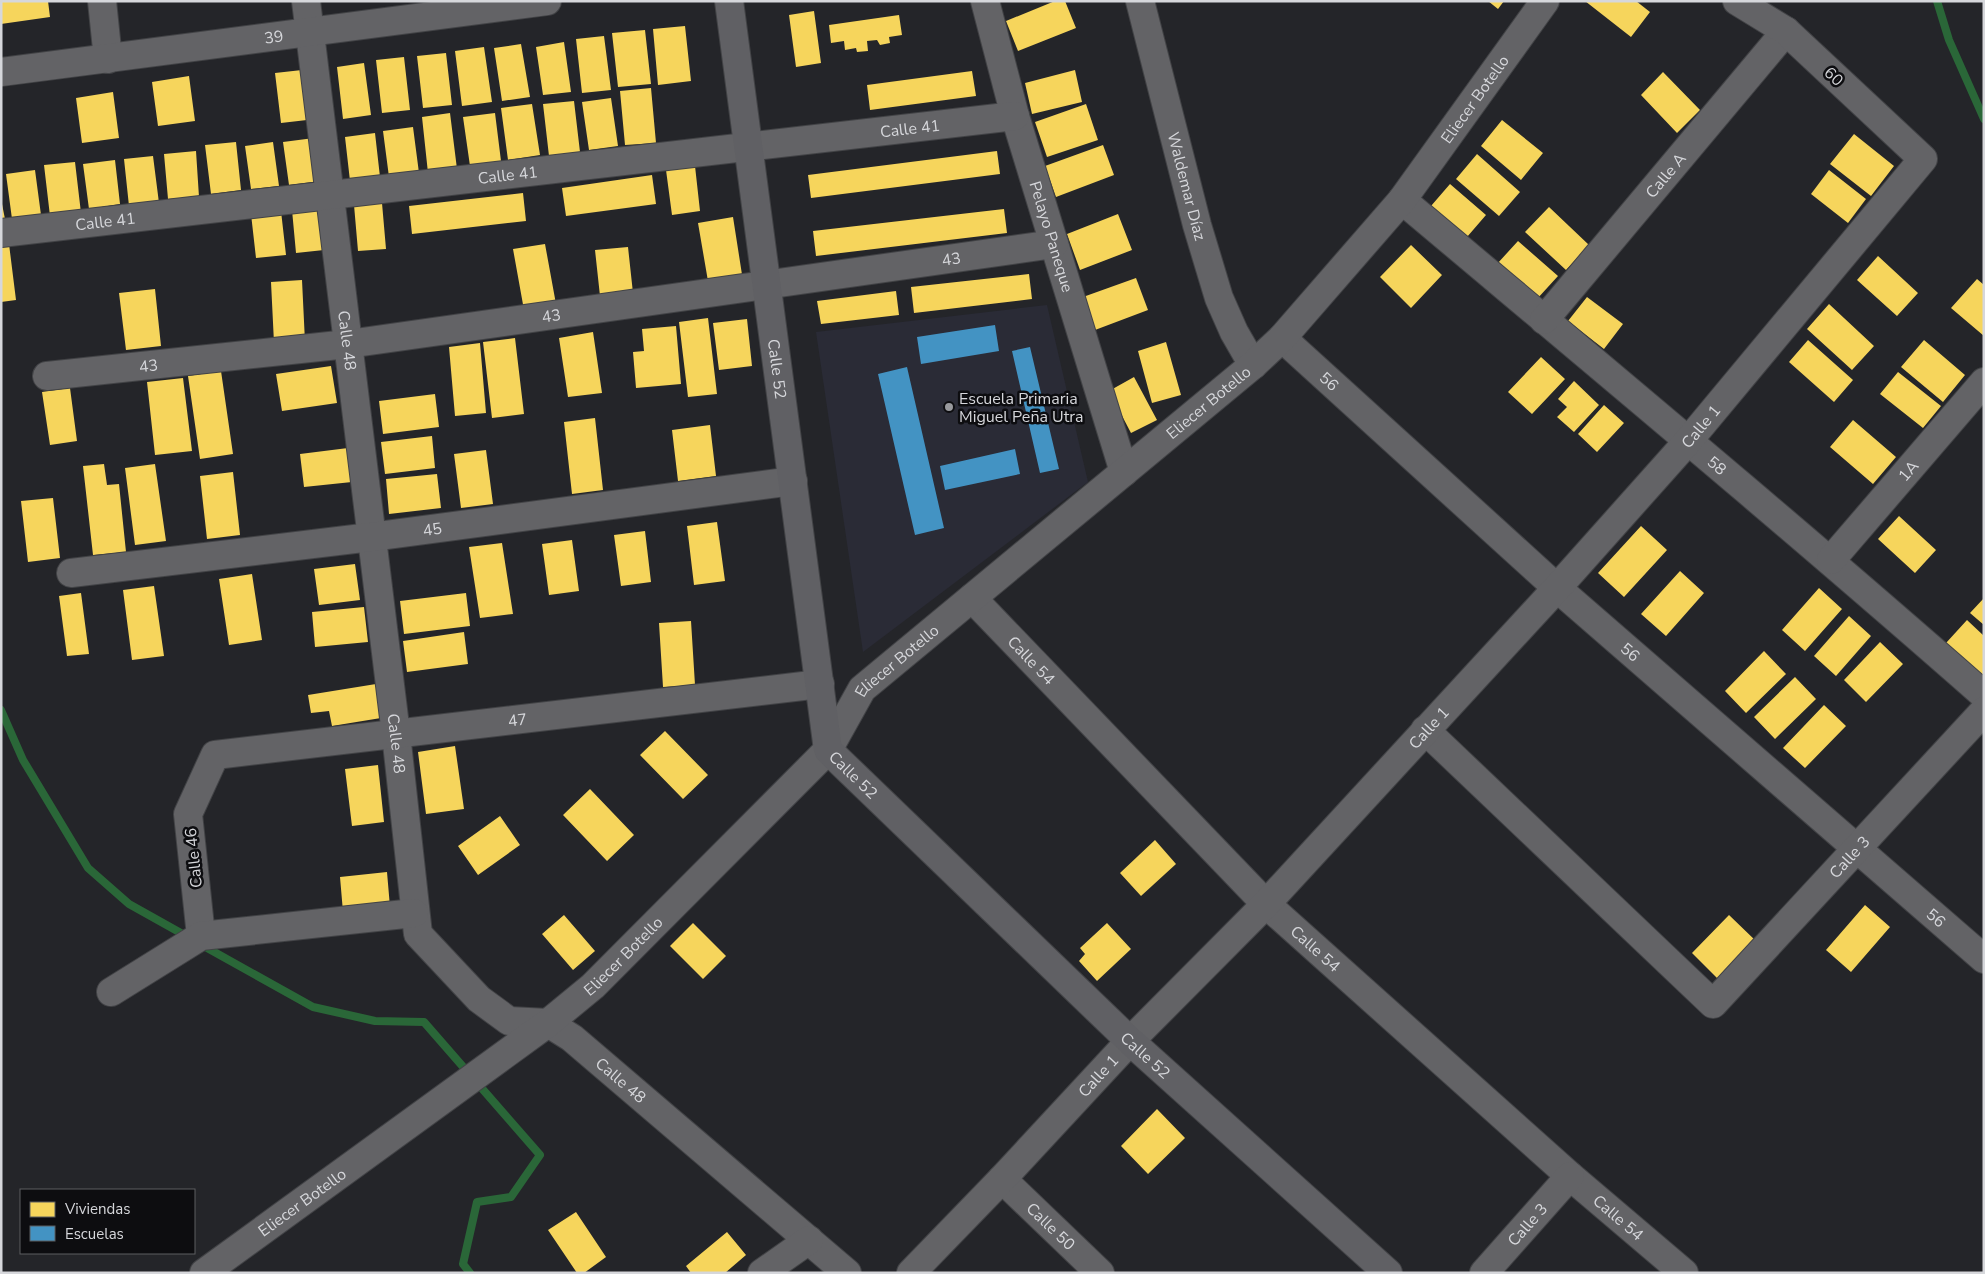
<svg xmlns="http://www.w3.org/2000/svg" width="1985" height="1274" viewBox="0 0 1985 1274" font-family="'Nunito Sans',sans-serif">
<rect width="100%" height="100%" fill="#242529"/>
<path fill="#2a2b36" d="M1047,305L1088,482L863,652L816,332Z"/>
<path fill="#f6d55c" d="M1,1H48L50,17L1,24Z
M1055,1H1065L1076,28L1018,51L1006,21Z
M1488,1H1504L1498,9Z
M1585,1H1636L1650,12L1631,37Z
M814,11L821,63L796,67L789,15Z
M899,15L902,35L889,37L890,43L880,45L877,40L867,41L868,51L857,52L856,48L845,50L844,41L831,43L829,25Z
M685,26L691,81L658,85L653,29Z
M645,30L651,84L618,87L612,33Z
M604,36L611,90L582,93L576,39Z
M564,42L571,92L543,95L536,47Z
M521,44L530,97L502,101L494,48Z
M484,47L492,102L462,106L455,51Z
M446,53L452,105L423,108L417,56Z
M404,57L410,110L382,113L376,60Z
M364,63L371,115L343,119L337,67Z
M302,70L307,120L281,123L275,73Z
M1075,70L1082,102L1032,114L1025,83Z
M972,71L976,96L870,110L867,85Z
M1663,72L1700,110L1677,133L1641,95Z
M189,76L195,121L158,126L152,82Z
M651,88L656,143L625,145L620,91Z
M113,92L119,138L82,143L76,98Z
M611,98L618,146L589,150L582,102Z
M574,101L580,152L549,156L543,104Z
M532,104L540,155L508,160L501,108Z
M1086,104L1098,140L1047,157L1035,122Z
M450,113L457,169L428,173L422,117Z
M495,113L501,161L470,166L463,117Z
M1502,120L1543,153L1521,180L1481,146Z
M413,127L419,173L389,177L383,131Z
M375,133L380,177L350,181L345,137Z
M1854,134L1894,166L1871,196L1830,164Z
M314,138L320,181L289,185L283,142Z
M236,142L241,190L211,194L205,145Z
M273,142L279,186L251,189L245,146Z
M1103,145L1114,175L1056,197L1045,166Z
M196,151L199,197L168,199L164,154Z
M997,151L1000,174L811,198L808,175Z
M1477,154L1520,192L1499,216L1456,179Z
M153,156L159,203L129,206L124,159Z
M115,160L120,204L89,209L83,164Z
M75,162L81,213L50,216L44,165Z
M695,166L700,211L672,215L666,170Z
M35,170L41,215L12,219L6,174Z
M1829,170L1866,199L1848,223L1811,194Z
M652,175L656,204L566,216L562,188Z
M1450,184L1486,215L1467,237L1431,206Z
M523,193L526,221L412,234L409,206Z
M1,199L5,219L1,220Z
M382,203L386,249L358,251L354,205Z
M320,207L324,250L296,253L292,210Z
M1549,207L1589,245L1566,270L1525,232Z
M1004,209L1007,233L816,256L813,231Z
M281,211L286,255L256,258L251,214Z
M1118,214L1132,250L1080,270L1067,234Z
M733,217L743,281L709,287L698,223Z
M1518,241L1558,276L1537,299L1497,264Z
M9,244L16,300L1,302V245Z
M545,244L556,304L524,310L513,249Z
M1411,245L1442,275L1411,308L1380,277Z
M628,247L633,293L600,296L595,250Z
M1878,256L1918,293L1897,316L1857,280Z
M1029,274L1032,299L914,313L911,287Z
M1136,278L1148,310L1095,330L1083,297Z
M1977,279L1984,285V336L1951,308Z
M302,280L305,342L274,343L271,282Z
M155,289L161,346L126,350L119,293Z
M896,291L899,315L821,324L817,301Z
M1587,297L1623,324L1604,349L1568,321Z
M1829,304L1874,346L1852,370L1807,329Z
M708,318L717,394L688,397L679,322Z
M747,319L752,366L719,370L713,323Z
M676,326L681,384L636,388L633,352L644,351L642,329Z
M593,332L602,393L568,397L559,338Z
M515,338L524,414L492,418L483,342Z
M1808,340L1853,380L1834,402L1789,362Z
M1924,340L1965,375L1943,402L1901,367Z
M1166,342L1181,395L1152,403L1138,351Z
M480,343L486,413L455,416L449,347Z
M1541,357L1565,379L1532,414L1508,392Z
M331,366L337,403L282,411L276,374Z
M221,371L233,454L200,459L188,376Z
M1898,372L1941,406L1923,428L1880,394Z
M1134,377L1157,420L1131,433L1109,391Z
M183,378L192,451L155,455L147,382Z
M1574,381L1599,405L1574,432L1557,417L1567,407L1558,399Z
M70,388L77,441L50,445L42,392Z
M435,394L439,427L383,434L379,401Z
M1604,405L1624,423L1597,452L1578,434Z
M595,418L603,490L572,494L564,422Z
M1853,420L1896,457L1873,484L1830,447Z
M710,425L716,476L678,481L672,430Z
M432,436L435,468L385,474L381,442Z
M348,448L352,482L304,487L300,454Z
M486,450L493,504L461,508L454,454Z
M104,464L107,485L119,484L126,552L93,555L83,466Z
M155,464L166,541L135,545L125,468Z
M233,472L240,535L207,539L200,476Z
M437,474L441,508L389,514L386,479Z
M53,498L60,558L28,562L21,501Z
M1899,516L1936,550L1915,573L1878,539Z
M717,522L725,581L694,585L687,526Z
M1641,526L1667,550L1624,597L1598,573Z
M645,531L651,582L621,586L614,535Z
M572,540L579,591L549,595L542,544Z
M502,543L513,614L480,618L469,547Z
M355,564L360,600L319,605L314,569Z
M1680,571L1704,593L1666,636L1641,614Z
M252,574L262,640L229,645L219,579Z
M154,586L164,656L132,660L123,590Z
M1819,588L1842,609L1805,651L1782,630Z
M81,593L89,654L67,656L59,596Z
M466,593L470,626L404,634L400,601Z
M1984,598V625L1970,613Z
M364,607L368,642L315,647L312,612Z
M1849,616L1871,636L1836,676L1814,656Z
M1967,620L1984,636V679L1946,643Z
M691,621L695,685L663,687L659,623Z
M464,632L468,664L407,672L403,641Z
M1880,642L1903,664L1866,702L1844,680Z
M1764,651L1786,674L1746,713L1725,691Z
M1795,677L1816,699L1775,739L1754,717Z
M376,684L381,718L332,726L329,711L311,713L308,695Z
M1824,705L1846,726L1805,768L1783,748Z
M665,731L708,775L683,799L640,755Z
M455,746L464,809L426,814L418,752Z
M378,765L384,822L352,826L345,769Z
M590,789L634,835L607,861L563,815Z
M500,816L520,845L478,875L458,846Z
M1155,840L1176,864L1141,896L1120,873Z
M387,872L390,907L343,912L340,877Z
M1865,905L1890,927L1851,972L1826,950Z
M564,915L595,951L573,970L542,934Z
M1729,915L1757,942L1720,981L1692,953Z
M693,923L726,956L703,979L670,946Z
M1107,923L1131,949L1097,981L1079,961L1085,954L1080,948Z
M1157,1109L1185,1138L1148,1174L1121,1146Z
M576,1212L606,1257L584,1273H577L548,1230Z
M727,1232L746,1255L725,1273H691L686,1266Z"/>
<path fill="#4393c3" d="M995,325L999,351L921,364L917,337Z
M1030,347L1059,469L1040,473L1012,351Z
M907,367L944,528L915,535L878,374Z
M1015,449L1020,474L945,490L940,466Z"/>
<g fill="none" stroke-linecap="round" stroke-linejoin="round">
<path stroke="#2a6738" stroke-width="8" d="M1937,1L1949,40L1984,119
M1,710L23,760L88,868L129,904L188,937
M200,944L313,1007L375,1021L424,1022L540,1155L511,1197L477,1202L463,1264L470,1273"/>
<defs>
<g id="street">
<path d="M102,1L108,59"/>
<path id="s1" d="M306,1L396,734L418,934L479,999L509,1021L548,1023L572,1038L847,1273"/>
<path id="s2" d="M985,1L1015,116L1124,472"/>
<path id="s3" d="M1140,1L1197,225L1219,298L1234,332L1253,365"/>
<path id="s4" d="M1,72L547,1"/>
<path id="s5" d="M1402,200C1597,364 1793,527 1984,695"/>
<path id="s6" d="M1,233L1015,116"/>
<path id="s7" d="M1544,320L1786,31"/>
<path id="s8" d="M1282,338L1557,588L1984,959"/>
<path id="s9" d="M47,376L348,344L1054,244"/>
<path id="s10" d="M1831,560L1984,382"/>
<path id="s11" d="M71,573L371,537L793,481"/>
<path id="s12" d="M972,598L1266,904L1570,1176L1684,1273"/>
<path id="s13" d="M1425,730L1713,1004L1984,711"/>
<path id="s14" d="M201,936L188,814L215,755L820,684"/>
<path d="M111,992L201,936L414,913"/>
<path id="s15" d="M1002,1179L1100,1273"/>
<path id="s16" d="M204,1273L548,1023L593,986L828,750L862,689L1253,365L1282,338L1402,200L1545,1"/>
<path d="M762,1273L809,1240"/>
<path id="s17" d="M911,1273L1002,1179L1130,1041L1266,904L1557,588L1689,440L1923,159L1786,31L1737,1"/>
<path id="s18" d="M1484,1273L1570,1176"/>
</g>
<g id="secondary">
<path id="s19" d="M729,1L828,750L1130,1041L1388,1273"/>
</g>
</defs>
<use href="#street" stroke="#424346" stroke-width="30"/>
<use href="#secondary" stroke="#424346" stroke-width="30"/>
<use href="#street" stroke="#636366" stroke-width="28"/>
<use href="#secondary" stroke="#606064" stroke-width="28"/>
</g>
<circle fill="#98999d" stroke="#0d0d10" stroke-width="2" cx="949" cy="407" r="5"/>
<g text-anchor="middle" stroke-width="5" stroke-linejoin="round" paint-order="stroke">
<g font-size="16" fill="#d6d7db" stroke="#0d0d10">
<text dy="6" stroke="none"><textPath href="#s4" startOffset="275">39</textPath></text>
<text transform="translate(1834 76) rotate(43)" y="6">60</text>
<text dy="6" stroke="none"><textPath href="#s16" startOffset="1741">Eliecer Botello</textPath></text>
<text dy="6" stroke="none"><textPath href="#s6" startOffset="915">Calle 41</textPath></text>
<text dy="6" stroke="none"><textPath href="#s6" startOffset="510">Calle 41</textPath></text>
<text dy="6" stroke="none"><textPath href="#s7" startOffset="189">Calle A</textPath></text>
<text dy="6" stroke="none"><textPath href="#s3" startOffset="191">Waldemar Díaz</textPath></text>
<text dy="6" stroke="none"><textPath href="#s6" startOffset="105">Calle 41</textPath></text>
<text dy="6" stroke="none"><textPath href="#s2" startOffset="245">Pelayo Paneque</textPath></text>
<text dy="6" stroke="none"><textPath href="#s9" startOffset="912">43</textPath></text>
<text dy="6" stroke="none"><textPath href="#s9" startOffset="508">43</textPath></text>
<text dy="6" stroke="none"><textPath href="#s1" startOffset="342">Calle 48</textPath></text>
<text dy="6" stroke="none"><textPath href="#s9" startOffset="102">43</textPath></text>
<text dy="6" stroke="none"><textPath href="#s19" startOffset="371">Calle 52</textPath></text>
<text dy="6" stroke="none"><textPath href="#s8" startOffset="64">56</textPath></text>
<text dy="6" stroke="none"><textPath href="#s16" startOffset="1336">Eliecer Botello</textPath></text>
<text dy="6" stroke="none"><textPath href="#s17" startOffset="1158">Calle 1</textPath></text>
<text dy="6" stroke="none"><textPath href="#s5" startOffset="412">58</textPath></text>
<text dy="6" stroke="none"><textPath href="#s10" startOffset="118">1A</textPath></text>
<text dy="6" stroke="none"><textPath href="#s11" startOffset="364">45</textPath></text>
<text dy="6" stroke="none"><textPath href="#s8" startOffset="469">56</textPath></text>
<text dy="6" stroke="none"><textPath href="#s12" startOffset="86">Calle 54</textPath></text>
<text dy="6" stroke="none"><textPath href="#s16" startOffset="931">Eliecer Botello</textPath></text>
<text dy="6" stroke="none"><textPath href="#s14" startOffset="492">47</textPath></text>
<text dy="6" stroke="none"><textPath href="#s17" startOffset="752">Calle 1</textPath></text>
<text dy="6" stroke="none"><textPath href="#s1" startOffset="748">Calle 48</textPath></text>
<text dy="6" stroke="none"><textPath href="#s19" startOffset="791">Calle 52</textPath></text>
<text dy="6" stroke="none"><textPath href="#s13" startOffset="598">Calle 3</textPath></text>
<text transform="translate(193 858) rotate(-96)" y="6">Calle 46</text>
<text dy="6" stroke="none"><textPath href="#s8" startOffset="874">56</textPath></text>
<text dy="6" stroke="none"><textPath href="#s12" startOffset="491">Calle 54</textPath></text>
<text dy="6" stroke="none"><textPath href="#s16" startOffset="526">Eliecer Botello</textPath></text>
<text dy="6" stroke="none"><textPath href="#s19" startOffset="1196">Calle 52</textPath></text>
<text dy="6" stroke="none"><textPath href="#s17" startOffset="272">Calle 1</textPath></text>
<text dy="6" stroke="none"><textPath href="#s1" startOffset="1198">Calle 48</textPath></text>
<text dy="6" stroke="none"><textPath href="#s16" startOffset="121">Eliecer Botello</textPath></text>
<text dy="6" stroke="none"><textPath href="#s12" startOffset="896">Calle 54</textPath></text>
<text dy="6" stroke="none"><textPath href="#s18" startOffset="65">Calle 3</textPath></text>
<text dy="6" stroke="none"><textPath href="#s15" startOffset="68">Calle 50</textPath></text>
</g>
<g font-size="16" fill="#d6d7db" stroke="#0d0d10" text-anchor="start">
<text x="959" y="404">Escuela Primaria<tspan x="959" dy="18">Miguel Peña Utra</tspan></text>
</g>
</g>
<rect width="1985" height="1274" fill="none" stroke="#d6d7db" stroke-width="5"/>
<rect x="20" y="1189" width="175" height="65" fill="#0d0d10" stroke="#5d5e61"/>
<rect x="30" y="1202" width="25" height="15" fill="#f6d55c" stroke="#5d5e61"/>
<text x="65" y="1214" font-size="15" fill="#d6d7db">Viviendas</text>
<rect x="30" y="1226" width="25" height="15" fill="#4393c3" stroke="#5d5e61"/>
<text x="65" y="1239" font-size="15" fill="#d6d7db">Escuelas</text>
</svg>
